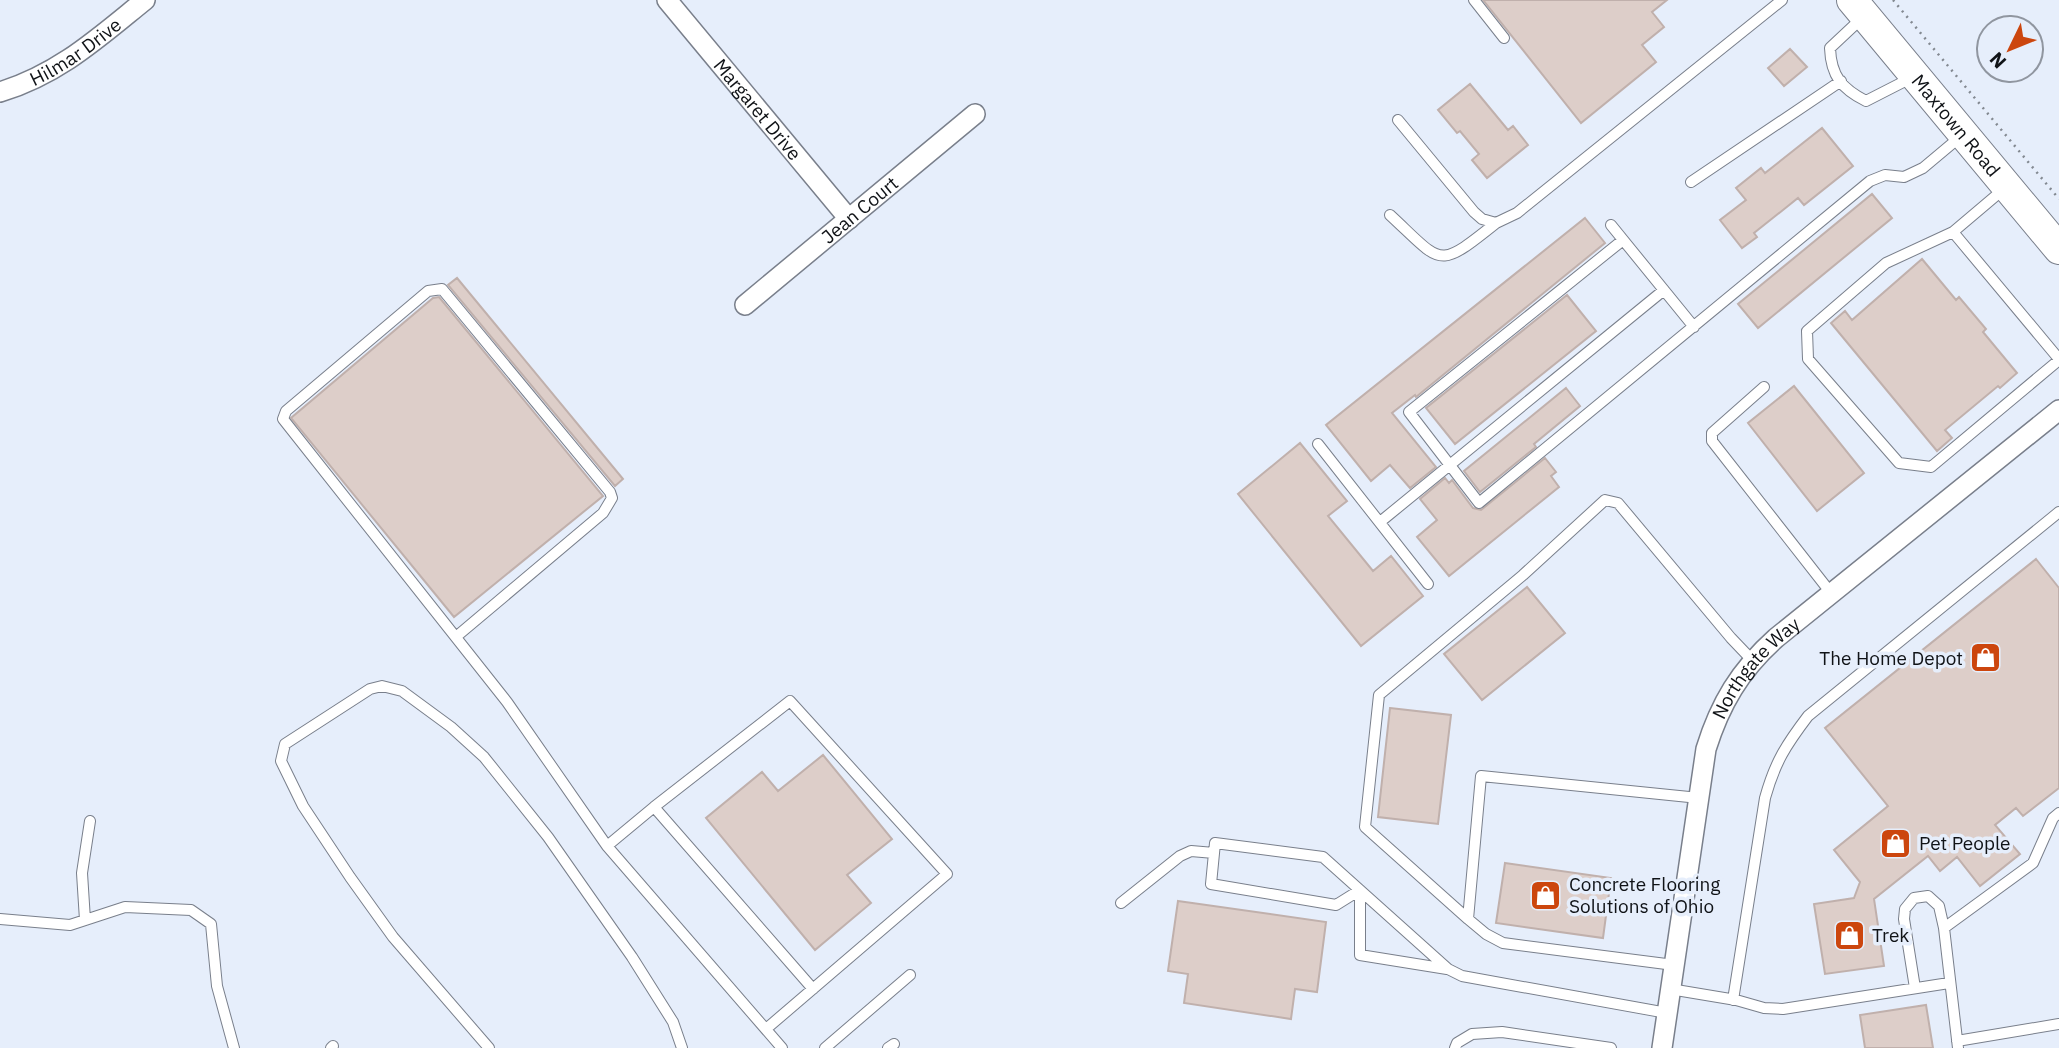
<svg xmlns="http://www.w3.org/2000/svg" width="2059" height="1048" viewBox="0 0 2059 1048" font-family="'IBM Plex Sans',sans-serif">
<rect width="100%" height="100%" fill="#e6eefb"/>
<path fill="#ddcec9" stroke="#c0b0ac" stroke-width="2" d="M1483,0H1667L1652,12L1664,27L1642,45L1656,62L1581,123Z
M1790,49L1807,67L1784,86L1768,68Z
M1470,84L1508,130L1513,126L1528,145L1487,178L1472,160L1479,154L1460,131L1457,133L1438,110Z
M1822,128L1853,166L1804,205L1798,198L1754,233L1757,237L1742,248L1720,220L1746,200L1736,188L1761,168L1765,173Z
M1872,194L1892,218L1758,328L1738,304Z
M1585,218L1605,243L1416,397L1415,395L1392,413L1436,467L1410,488L1390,465L1371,481L1326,425Z
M1922,259L1956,300L1959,297L1986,329L1983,332L2017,373L2000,388L1998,386L1945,430L1952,438L1937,451L1831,323L1845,311L1852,320Z
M457,278L623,479L615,486L448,285Z
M1567,295L1596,331L1455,444L1426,408Z
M439,297L603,496L454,617L291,418L433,298Z
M1794,386L1864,473L1817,511L1748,423Z
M1566,388L1580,406L1534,444L1536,447L1480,492L1464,471Z
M1300,443L1347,501L1328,516L1373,571L1391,556L1423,596L1361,646L1238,494Z
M1545,458L1556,472L1551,476L1559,487L1449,576L1417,537L1437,520L1420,499L1445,478L1449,483L1452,480L1473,508L1481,510Z
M2036,559L2059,588V788L2023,816L2016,808L1995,825L2020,854L1980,886L1957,857L1940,871L1928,856L1874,899L1884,966L1825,974L1814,904L1854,898L1860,882L1834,850L1888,806L1825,728Z
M1527,587L1565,633L1482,700L1444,654Z
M1390,708L1451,715L1438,824L1378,817Z
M823,755L892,839L847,875L871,903L815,950L706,818L762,772L778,791Z
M1505,863L1611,878L1603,938L1496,923Z
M1178,901L1326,922L1317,992L1295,989L1291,1019L1184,1003L1188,974L1168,971Z
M1926,1005L1933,1048H1865L1860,1015Z"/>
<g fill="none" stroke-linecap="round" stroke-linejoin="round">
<defs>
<path id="lane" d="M1474,0L1504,38
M1862,18L1830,48C1831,76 1842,89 1866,101L1911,78
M1398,120L1474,212L1482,219L1496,223L1517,213L1782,0
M1691,182L1841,81
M2005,188L1953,232L2059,359
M1390,215C1443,264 1436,271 1496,223
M1611,225L1694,327
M1953,232L1886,263L1807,331L1808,359L1899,463L1931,467L2059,360
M1623,240L1409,412L1479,503L1870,181L1885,175L1904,177L1923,168L1960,137
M1764,387L1712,433V441L1831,593
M1318,444L1428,584
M1380,522L1664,290
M457,636L603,513L612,498L610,492L442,289L428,291L286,411L283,419L507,702L607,846L782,1048
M654,807L813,989
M607,846L654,807L790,701L947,874L766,1029
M1360,890L1336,905L1211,884L1215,843L1323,857L1448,969L1462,976L1667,1013
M1360,890V955L1447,969
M1121,903L1180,856L1191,851L1214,853
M0,919L70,925L125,907L191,910L211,924L217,986L234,1048
M1468,919L1365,827L1379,695L1523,575L1605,500L1618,503L1731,638L1752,660
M85,920L82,873L90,821
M1674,965L1503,943L1486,934L1468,919L1481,776L1699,798
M1915,988L1904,919L1905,909L1914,898L1928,896L1939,906L1944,928
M1670,989L1736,1000L1764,1008L1783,1009L1949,983
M1733,1000L1765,798C1775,762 1786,745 1808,716L2059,512
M1957,1041L2059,1024
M331,1048L333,1046
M489,1048L393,937L350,877L303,806L281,761L285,744L370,689L382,686L402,691L451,727L484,757L548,837L632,957L673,1022L682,1048
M825,1048L910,975
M888,1048L894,1044
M1455,1048L1457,1043L1472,1034L1502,1032L1611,1048
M1958,1048L1944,928L2033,863L2053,818L2059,813"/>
<g id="street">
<path id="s1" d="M667,0L849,219"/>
<path id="s2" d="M0,92C59,74 98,38 145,0"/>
<path id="s3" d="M745,305L975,114"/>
<path id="s4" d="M1662,1048L1706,749C1720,704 1740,670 1776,638L2059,410"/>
</g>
<g id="primary">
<path id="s5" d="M1852,0L2059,249"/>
</g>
</defs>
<use href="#lane" stroke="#797f8b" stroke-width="12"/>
<use href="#street" stroke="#797f8b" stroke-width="22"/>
<use href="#primary" stroke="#797f8b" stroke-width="32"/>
<path stroke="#838991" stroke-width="2.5" stroke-dasharray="2 5" stroke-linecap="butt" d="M1893,0L2059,199"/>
<use href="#lane" stroke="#fff" stroke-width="10"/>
<use href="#street" stroke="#fff" stroke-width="19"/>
<use href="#primary" stroke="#fff" stroke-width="30"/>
</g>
<defs>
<symbol id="shop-square" viewBox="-11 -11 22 22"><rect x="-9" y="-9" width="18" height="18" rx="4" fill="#cc460e" stroke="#e6eefb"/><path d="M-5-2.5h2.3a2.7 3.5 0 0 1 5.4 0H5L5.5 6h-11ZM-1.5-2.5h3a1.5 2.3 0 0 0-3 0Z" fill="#fff"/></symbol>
</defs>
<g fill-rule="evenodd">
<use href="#shop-square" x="1968" y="640" width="35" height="35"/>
<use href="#shop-square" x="1878" y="826" width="35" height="35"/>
<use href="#shop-square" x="1528" y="878" width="35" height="35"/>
<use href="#shop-square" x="1832" y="918" width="35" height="35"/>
</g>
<g text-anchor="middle" stroke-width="7" stroke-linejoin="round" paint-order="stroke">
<g font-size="19" fill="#101317" stroke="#e6eefb">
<text dy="7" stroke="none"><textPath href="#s2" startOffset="86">Hilmar Drive</textPath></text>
<text dy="7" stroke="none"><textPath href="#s1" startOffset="142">Margaret Drive</textPath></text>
<text dy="7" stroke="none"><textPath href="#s5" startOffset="163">Maxtown Road</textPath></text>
<text dy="7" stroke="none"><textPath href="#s3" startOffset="149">Jean Court</textPath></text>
<text dy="7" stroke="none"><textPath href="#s4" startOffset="399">Northgate Way</textPath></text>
</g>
<g font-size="19" fill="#101317" stroke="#e6eefb" text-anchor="start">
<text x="1963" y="665" text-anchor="end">The Home Depot</text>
<text x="1919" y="850">Pet People</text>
<text x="1569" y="891">Concrete Flooring<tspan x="1569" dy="22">Solutions of Ohio</tspan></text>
<text x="1872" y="942">Trek</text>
</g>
</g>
<g transform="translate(2010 49) rotate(227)"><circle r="33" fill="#e6eefb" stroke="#9096a0" stroke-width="2"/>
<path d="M0-5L12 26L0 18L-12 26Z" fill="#cc460e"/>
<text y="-10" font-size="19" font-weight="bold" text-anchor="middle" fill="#101317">N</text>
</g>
</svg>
